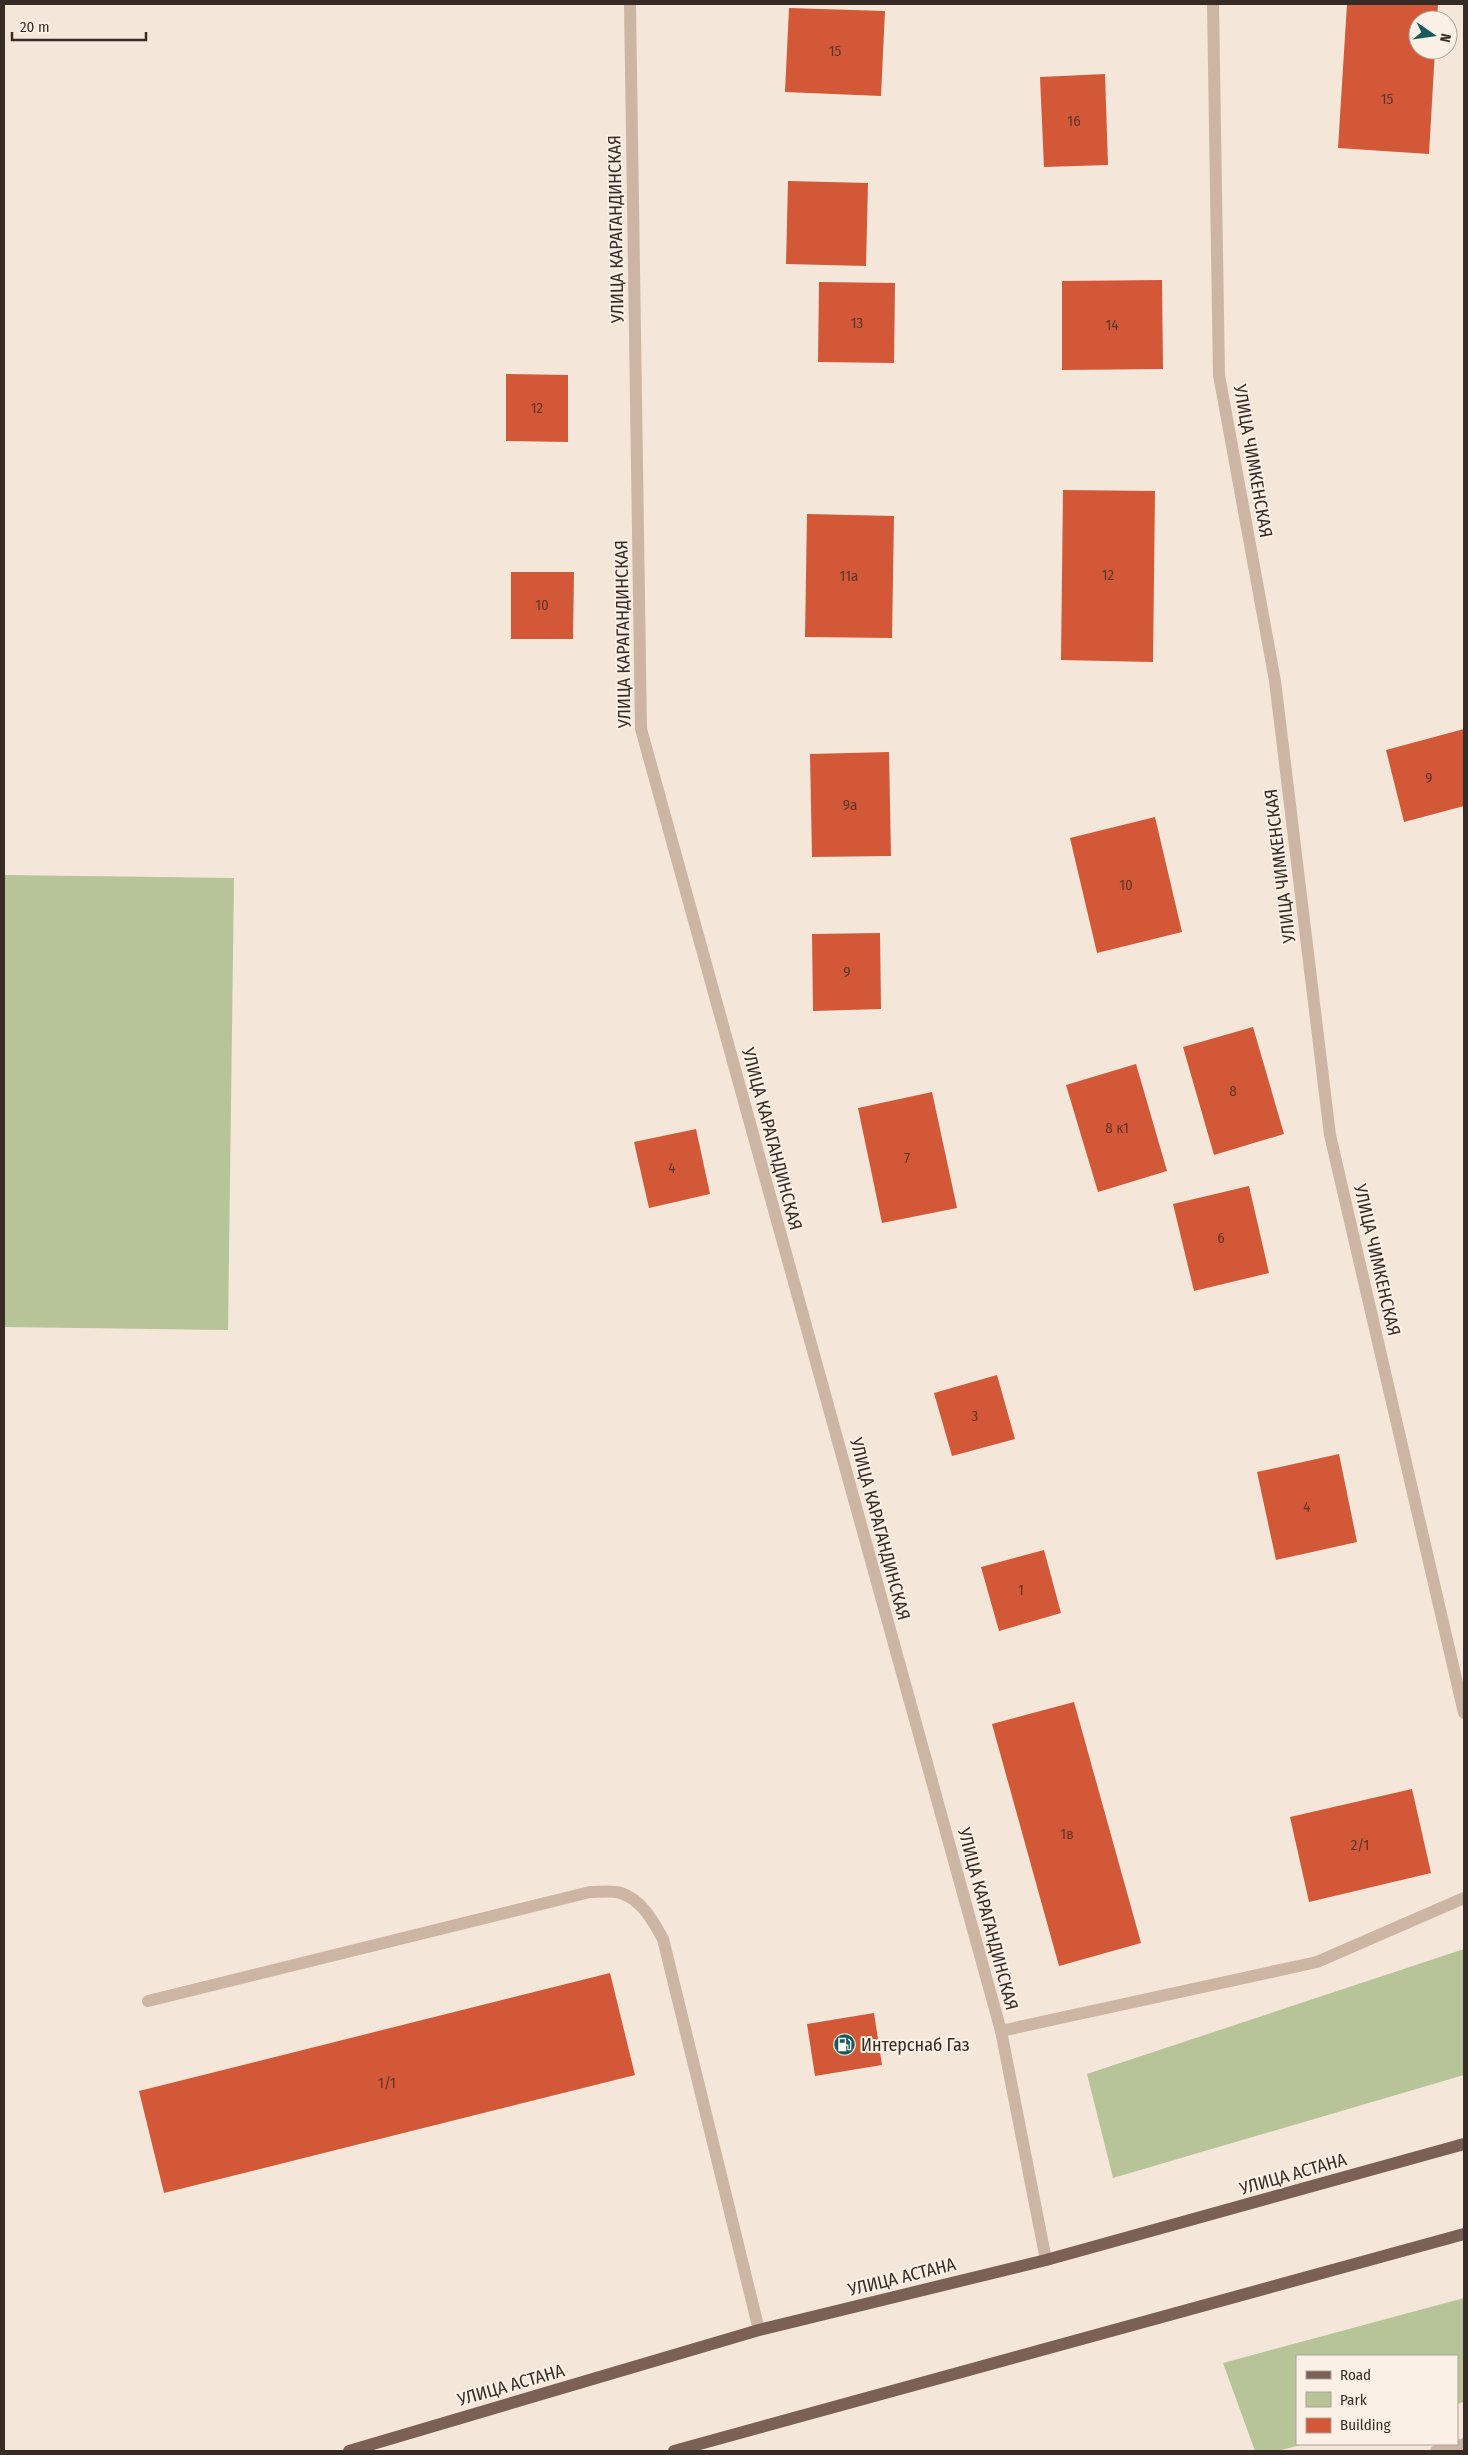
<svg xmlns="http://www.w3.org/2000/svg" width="1468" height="2455" viewBox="0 0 1468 2455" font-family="'Fira Sans Condensed',sans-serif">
<rect width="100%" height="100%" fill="#f4e6d8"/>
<path fill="#b6c497" d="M4,875L234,878L228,1330L4,1327Z
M1464,1949V2075L1113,2178L1087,2074Z
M1464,2298V2402L1457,2404V2356H1297V2444H1305L1277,2451H1255L1223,2363Z"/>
<path fill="#d35837" d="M1347,4H1438L1437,20H1418V50H1435L1429,154L1338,148Z
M789,8L885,11L881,96L785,92Z
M1105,74L1108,165L1044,167L1040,77Z
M788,181L868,183L866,266L786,264Z
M1162,280L1163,369L1062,370V281Z
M819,282L895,283L894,363L818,362Z
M506,374L568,375V442L506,441Z
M1063,490L1155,491L1153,662L1061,660Z
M807,514L894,516L892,638L805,637Z
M511,572H574L573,639H511Z
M1464,729V806L1404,822L1386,750Z
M889,752L891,856L812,857L810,754Z
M1155,817L1182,932L1097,953L1070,838Z
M880,933L881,1009L813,1011L812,934Z
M1253,1027L1284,1134L1214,1155L1183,1047Z
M1136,1064L1167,1171L1098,1192L1066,1085Z
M932,1092L957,1208L882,1223L858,1108Z
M696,1129L710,1194L649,1208L634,1142Z
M1249,1186L1269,1273L1194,1291L1173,1204Z
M997,1375L1015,1439L952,1456L934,1393Z
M1339,1454L1357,1542L1276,1560L1257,1472Z
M1044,1550L1061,1613L999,1631L981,1567Z
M1074,1702L1141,1943L1059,1966L992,1724Z
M1412,1789L1431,1873L1309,1902L1290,1817Z
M610,1973L635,2075L164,2193L139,2091Z
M874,2013L882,2065L815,2076L807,2024Z"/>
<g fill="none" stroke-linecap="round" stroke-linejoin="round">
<path stroke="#cdb5a3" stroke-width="12" d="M148,2001L590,1892C599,1892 612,1890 621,1893C642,1900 653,1921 663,1939L759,2330
M1001,2031L1317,1962L1464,1898"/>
<path stroke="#cdb5a3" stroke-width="12" d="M630,4L641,729L1001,2031L1046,2260
M1213,4L1219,375L1275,681L1330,1135L1464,1713
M1436,2451L1464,2444"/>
<path stroke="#7b6055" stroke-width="12" d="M349,2451L759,2330L1046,2260L1464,2144
M674,2451L1464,2234"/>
</g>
<defs>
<symbol id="fuel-disc" viewBox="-11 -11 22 22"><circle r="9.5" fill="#175b5d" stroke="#fbf0e5"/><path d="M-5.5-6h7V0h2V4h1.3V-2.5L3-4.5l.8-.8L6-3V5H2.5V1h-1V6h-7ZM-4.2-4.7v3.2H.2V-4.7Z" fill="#fff"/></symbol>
</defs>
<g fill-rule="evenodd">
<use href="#fuel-disc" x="832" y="2032" width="25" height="25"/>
</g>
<g text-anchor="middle" stroke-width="4" stroke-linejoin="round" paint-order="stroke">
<g font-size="15" fill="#5e362a">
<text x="835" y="56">15</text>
<text x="1387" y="104">15</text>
<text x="1074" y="126">16</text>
<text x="857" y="328">13</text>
<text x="1112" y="330">14</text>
<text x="537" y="413">12</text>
<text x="1108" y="580">12</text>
<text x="849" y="581">11а</text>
<text x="542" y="610">10</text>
<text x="1429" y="783">9</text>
<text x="850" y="810">9а</text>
<text x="1126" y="890">10</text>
<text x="847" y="977">9</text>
<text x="1233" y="1096">8</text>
<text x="1117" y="1133">8 к1</text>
<text x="907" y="1163">7</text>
<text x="672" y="1173">4</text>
<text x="1221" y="1243">6</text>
<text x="975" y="1421">3</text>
<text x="1307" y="1512">4</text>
<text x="1021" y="1595">1</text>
<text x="1067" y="1839">1в</text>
<text x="1360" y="1850">2/1</text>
<text x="387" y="2088">1/1</text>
</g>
<g font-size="18" fill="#372b26" stroke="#fbf0e5">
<text transform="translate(616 229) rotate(-91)" y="6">УЛИЦА КАРАГАНДИНСКАЯ</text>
<text transform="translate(1253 461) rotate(80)" y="6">УЛИЦА ЧИМКЕНСКАЯ</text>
<text transform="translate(623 634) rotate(-91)" y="6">УЛИЦА КАРАГАНДИНСКАЯ</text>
<text transform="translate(1280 866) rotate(-97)" y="6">УЛИЦА ЧИМКЕНСКАЯ</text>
<text transform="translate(772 1139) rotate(75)" y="6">УЛИЦА КАРАГАНДИНСКАЯ</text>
<text transform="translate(1377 1260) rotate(77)" y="6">УЛИЦА ЧИМКЕНСКАЯ</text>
<text transform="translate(880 1529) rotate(75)" y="6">УЛИЦА КАРАГАНДИНСКАЯ</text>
<text transform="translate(988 1919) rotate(75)" y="6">УЛИЦА КАРАГАНДИНСКАЯ</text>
<text transform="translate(1293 2174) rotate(-16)" y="6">УЛИЦА АСТАНА</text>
<text transform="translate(902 2277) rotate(-14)" y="6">УЛИЦА АСТАНА</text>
<text transform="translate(511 2385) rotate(-16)" y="6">УЛИЦА АСТАНА</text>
</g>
<g font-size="18" fill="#372b26" stroke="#fbf0e5" text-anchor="start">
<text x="861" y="2051">Интерснаб Газ</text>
</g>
</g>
<rect width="1468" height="2455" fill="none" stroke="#372b26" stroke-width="10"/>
<rect x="1296" y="2355" width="162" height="90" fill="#fbf0e5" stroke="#ada199"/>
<rect x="1306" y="2371" width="25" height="8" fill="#7b6055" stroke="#ada199"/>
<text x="1340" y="2380" font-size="15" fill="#372b26">Road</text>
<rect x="1306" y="2392" width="25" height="15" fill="#b6c497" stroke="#ada199"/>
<text x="1340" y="2405" font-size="15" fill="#372b26">Park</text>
<rect x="1306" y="2418" width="25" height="15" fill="#d35837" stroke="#ada199"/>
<text x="1340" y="2430" font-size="15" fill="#372b26">Building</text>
<g transform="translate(1433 35) rotate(103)"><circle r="24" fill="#fbf0e5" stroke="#ada199"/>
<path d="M0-4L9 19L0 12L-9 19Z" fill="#175b5d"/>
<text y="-8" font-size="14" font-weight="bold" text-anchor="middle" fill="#372b26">N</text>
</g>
<path d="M12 32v8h134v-8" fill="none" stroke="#372b26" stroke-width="2.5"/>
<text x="20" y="32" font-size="15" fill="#372b26" stroke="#fbf0e5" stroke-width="4" paint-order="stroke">20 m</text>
</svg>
